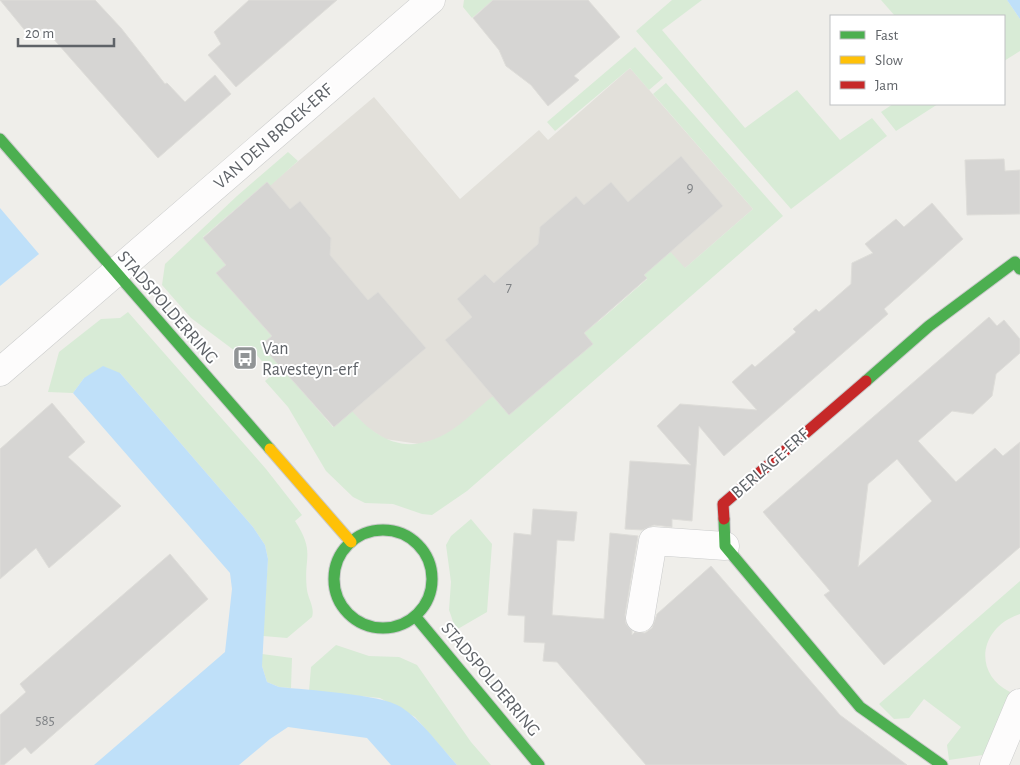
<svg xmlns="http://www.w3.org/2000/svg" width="1020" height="765" viewBox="0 0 1020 765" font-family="'Alegreya Sans',sans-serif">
<rect width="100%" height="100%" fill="#efeeea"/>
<path fill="#e2e0da" d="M630,68L753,209L684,269L666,247L647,278L584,334L442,438L419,444L385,439L366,427L352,412L334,427L261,345L216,273L225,265L203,238L267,182L270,185L374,97L460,199L539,130L548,140Z"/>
<path fill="#d8ebd6" d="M464,0H493L472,18L463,7Z
M672,0H702L662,30L745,128L797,90L840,140L872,118L887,136L791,209L636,31Z
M881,0H1007L1020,19V51L1004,61V16H895Z
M635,47L663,78L649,90L630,68L555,131L547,122Z
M666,83L783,216L467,491L432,515L422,514L393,504L365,503L353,497L326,471L288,407L265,381L273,374L255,353L247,360L191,318L162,285L165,264L237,196L288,152L298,161L270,186L267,182L203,237L226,265L216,273L272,336L262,345L333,427L352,411C369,431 393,449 421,443C452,437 469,415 493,396C521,373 555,356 584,333C606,316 626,297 647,279L639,269L666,247L685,268L753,209L653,94Z
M893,104H938L896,131L881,112Z
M128,312L266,469L302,515L295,521C316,553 303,557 307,590C308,598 315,608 312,617L287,638L263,636L268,559L265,545L253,527L120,373L84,378L73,393L48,392L59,352L101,319L120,318Z
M471,519L492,544L487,612L456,630L449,610L451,582L446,545L451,536Z
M1020,581V614C981,626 971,672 1010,692L983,755L949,760L947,745L961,727L924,699L909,718L894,719L879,704Z
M336,645L369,656L399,657L417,665L471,742L491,765H457L415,717L380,698L309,691L311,667Z
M262,654L292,658L291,688L279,687L267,682L262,666Z"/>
<path fill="#bfe0f9" d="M1007,0H1020V19Z
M0,208L39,254L0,286Z
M103,366L120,373L253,527L265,545L268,559L262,666L267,682L279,687C306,690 381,694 401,707C423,722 439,745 457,765H391L367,738L288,727L270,739L239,765H94L225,652L232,589L230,573L73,393L84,378Z"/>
<path fill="#d6d5d3" stroke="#deddd9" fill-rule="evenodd" d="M0,0H95L121,28L165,84L167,83L185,102L215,75L231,94L158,158L44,28L32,39Z
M249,0H337L236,87L208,55L221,44L214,32Z
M493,0H588L620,37L574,76L579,80L548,106L531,85L506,66L499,50L473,18Z
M681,156L723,206L644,275L647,278L584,333L593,344L509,415L445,340L472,317L457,299L485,274L494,283L538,244L540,227L576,196L584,205L611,182L628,202Z
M1004,159L1005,171L1020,170V214L967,215L965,160Z
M267,182L290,209L300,201L331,238L330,255L368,300L378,292L426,348L334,427L261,345L272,336L216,273L226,265L203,238Z
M932,203L963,239L884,309L888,314L724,456L699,426L692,521L672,519V527L654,525L642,530L625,529L630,461L691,465L657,426L680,404L757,410L732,382L752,364L755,367L796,332L793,329L816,309L819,312L851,284L852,263L873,253L865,244L896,219L904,227Z
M989,317L997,326L1004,320L1020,339V353L996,374L992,396L973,414L952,411L918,441L956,482L995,448L1003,456L1020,442V547L884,665L824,595L830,591L763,512ZM897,459L932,501L858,567L868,484Z
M52,403L85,442L68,457L121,506L49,568L36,548L0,579V449Z
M533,509L577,512L574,541L557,540L552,615L604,619L610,533L638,536L625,615L626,624L632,631V635L635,632L645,633L652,628L657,614L711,566L840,715L907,765H646L557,662L543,661L545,643L524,642L525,616L508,615L514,533L531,535Z
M170,554L208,599L31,754L25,747L4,765H0V715L26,692L20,684Z"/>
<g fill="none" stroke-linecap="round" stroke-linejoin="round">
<defs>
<path id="street" d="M0,372L431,0
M640,618L653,541L725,546
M994,765L1020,703"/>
<path id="fast" d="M0,139L270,449
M866,381L929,326L1015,262L1020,269
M724,519L725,546L860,707L942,765
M334 579a49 49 0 1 1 98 0a49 49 0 1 1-98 0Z
M415,616L539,765"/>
<path id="slow" d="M270,449L351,542"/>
<path id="jam" d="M724,519L723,504L866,381"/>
</defs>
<use href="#street" stroke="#cbcccc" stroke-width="29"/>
<use href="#fast" stroke="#cacacb" stroke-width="13"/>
<use href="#slow" stroke="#cacacb" stroke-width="13"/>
<use href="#jam" stroke="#cacacb" stroke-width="13"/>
<use href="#street" stroke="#fdfcfc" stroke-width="28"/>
<use href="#fast" stroke="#4caf50" stroke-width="11"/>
<use href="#slow" stroke="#ffc107" stroke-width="11"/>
<use href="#jam" stroke="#c62828" stroke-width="11"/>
</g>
<defs>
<symbol id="bus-square" viewBox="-11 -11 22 22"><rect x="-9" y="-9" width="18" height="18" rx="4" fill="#919496" stroke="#fff"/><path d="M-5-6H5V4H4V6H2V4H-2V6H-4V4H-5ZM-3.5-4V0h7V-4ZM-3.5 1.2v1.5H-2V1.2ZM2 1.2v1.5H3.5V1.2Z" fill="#fff"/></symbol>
</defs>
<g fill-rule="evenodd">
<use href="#bus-square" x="231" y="344" width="28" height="28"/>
</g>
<g text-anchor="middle" stroke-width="4" stroke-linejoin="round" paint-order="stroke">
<g font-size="15" fill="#7e8184">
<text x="690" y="192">9</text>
<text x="509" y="292">7</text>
<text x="45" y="725">585</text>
</g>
<g font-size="18" fill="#5f6368" stroke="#fff">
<text transform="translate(273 136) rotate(-41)" y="6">VAN DEN BROEK-ERF</text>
<text transform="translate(168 307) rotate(49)" y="6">STADSPOLDERRING</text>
<text transform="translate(770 463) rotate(-41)" y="6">BERLAGE-ERF</text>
<text transform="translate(491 679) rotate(50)" y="6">STADSPOLDERRING</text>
</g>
<g font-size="18" fill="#5f6368" stroke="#fff" text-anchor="start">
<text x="262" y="354">Van<tspan x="262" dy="21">Ravesteyn-erf</tspan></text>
</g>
</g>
<rect x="830" y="15" width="175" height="90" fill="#ffffff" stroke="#bfc1c3"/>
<rect x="840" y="31" width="25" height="8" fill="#4caf50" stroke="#bfc1c3"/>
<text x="875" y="40" font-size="15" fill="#5f6368">Fast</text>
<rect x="840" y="56" width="25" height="8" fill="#ffc107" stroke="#bfc1c3"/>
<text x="875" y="65" font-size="15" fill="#5f6368">Slow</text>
<rect x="840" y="81" width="25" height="8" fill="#c62828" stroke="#bfc1c3"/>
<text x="875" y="90" font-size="15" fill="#5f6368">Jam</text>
<path d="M18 38v8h96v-8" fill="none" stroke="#5f6368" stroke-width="2.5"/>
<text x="25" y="38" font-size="15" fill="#5f6368" stroke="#ffffff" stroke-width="4" paint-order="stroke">20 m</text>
</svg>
